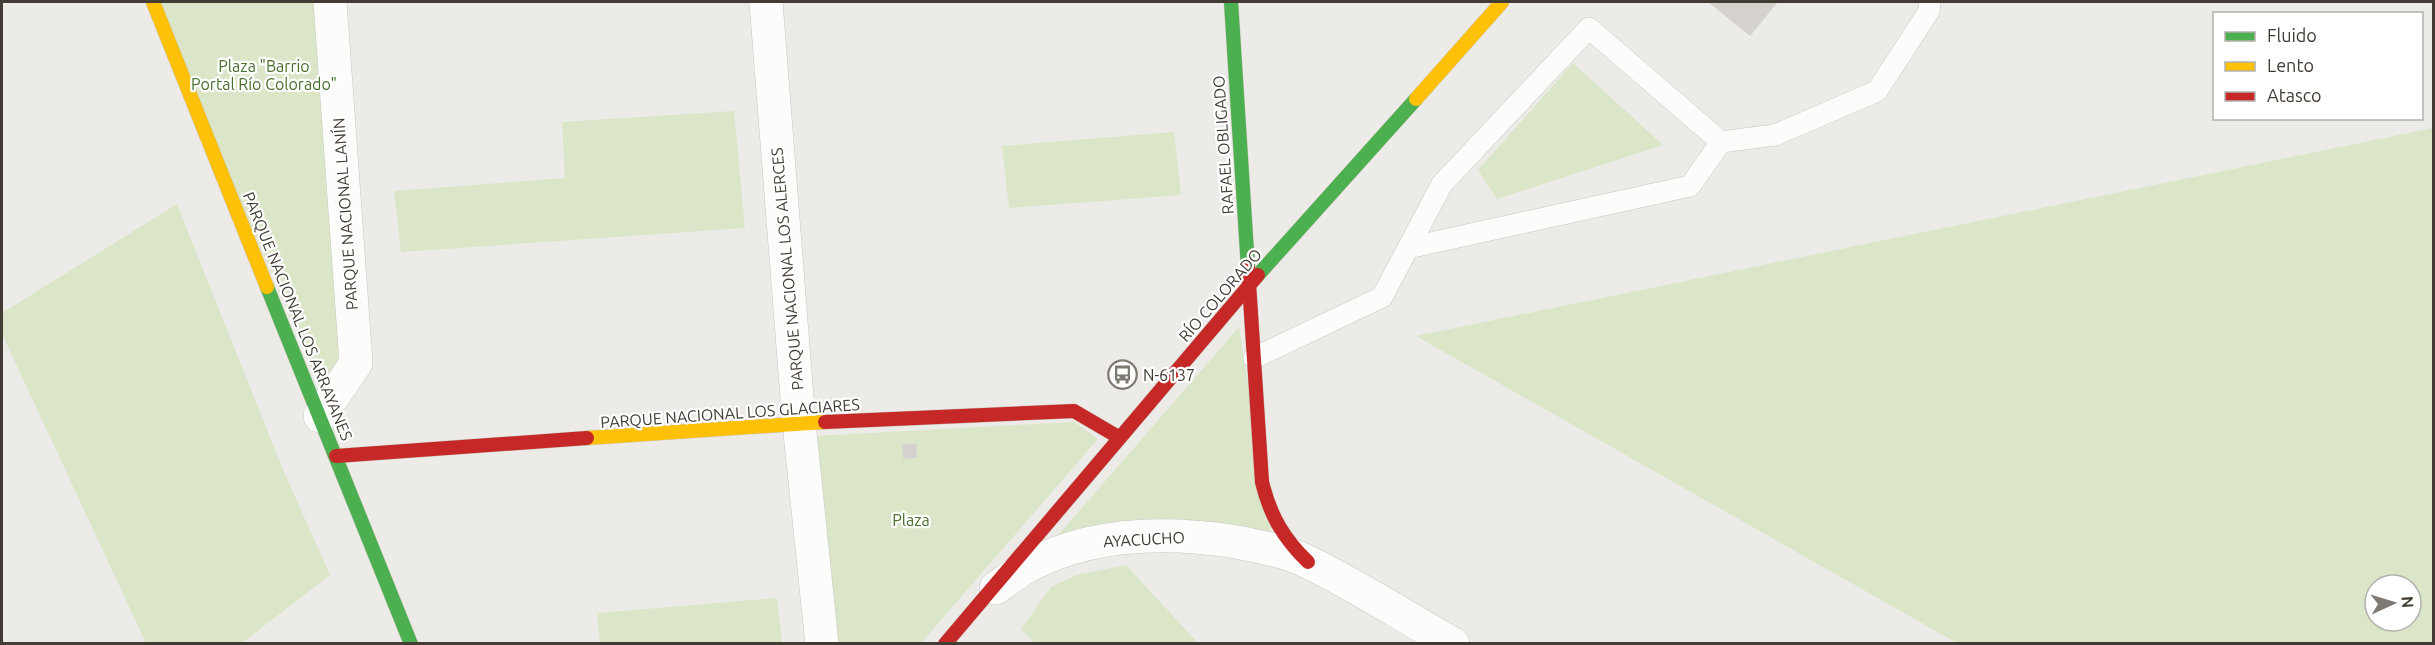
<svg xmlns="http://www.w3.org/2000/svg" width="2435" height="645" viewBox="0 0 2435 645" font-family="Ubuntu,sans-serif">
<rect width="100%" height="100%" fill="#edebe7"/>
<path fill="#dbe6c8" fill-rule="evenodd" d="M156,2H330L356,363L325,399Z
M1573,63L1663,145L1497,199L1478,170Z
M734,111L745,228L401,252L394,191L565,178L562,122Z
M2433,128V643H1957L1416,336ZM2375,585H2411V621H2375Z
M1174,132L1181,195L1009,208L1002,146Z
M177,204L284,472L330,575L242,643H146L2,334V313Z
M1239,327L1272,541L1054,540Z
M1074,422L1098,439L921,643L835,644L814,436Z
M1126,565L1198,643H1035L1021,629L1051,587L1077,575Z
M777,598L782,643H600L597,613Z"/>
<path fill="#d5d2ce" stroke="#d5d2cd" stroke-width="1.5" d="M1709,2H1777L1750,35Z
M916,444V457L904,458L903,445Z"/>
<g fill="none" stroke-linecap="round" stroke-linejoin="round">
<defs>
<path id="lane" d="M1721,142L1775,135L1877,91L1929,11L1930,2
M1254,358L1382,297L1442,184L1589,28L1721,142L1690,186L1408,248"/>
<path id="street" d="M766,2L799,423L822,644
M320,416L356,363L330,2
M996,588C1006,581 1016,573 1026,567C1088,533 1163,531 1231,541C1257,546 1286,551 1310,563C1359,587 1405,617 1453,644"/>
<path id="fast" d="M1231,2L1248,268
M1258,275L1416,99
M267,287L411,644"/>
<path id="slow" d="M153,2L267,287
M1416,99L1502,2
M587,438L825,422"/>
<path id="jam" d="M1248,268L1262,482C1270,515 1283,538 1308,562
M825,422L1074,411L1120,438
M336,456L587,438
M945,644L1258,275"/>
</defs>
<use href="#lane" stroke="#c9c7c3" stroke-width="22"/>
<use href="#street" stroke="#c9c7c3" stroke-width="34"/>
<use href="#fast" stroke="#ccc8be" stroke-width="15"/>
<use href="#slow" stroke="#ccc8be" stroke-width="15"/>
<use href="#jam" stroke="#ccc8be" stroke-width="15"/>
<use href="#lane" stroke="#fcfcfb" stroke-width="21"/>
<use href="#street" stroke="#fcfcfb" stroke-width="33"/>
<use href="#fast" stroke="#4caf50" stroke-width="14"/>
<use href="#slow" stroke="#ffc107" stroke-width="14"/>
<use href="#jam" stroke="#c62828" stroke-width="14"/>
</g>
<defs>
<symbol id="bus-ring" viewBox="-11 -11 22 22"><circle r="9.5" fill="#fff" stroke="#7e7973" stroke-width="1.5"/><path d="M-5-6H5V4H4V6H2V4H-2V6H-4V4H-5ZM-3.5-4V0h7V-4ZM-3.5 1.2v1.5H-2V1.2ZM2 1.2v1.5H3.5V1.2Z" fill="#7e7973"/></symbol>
</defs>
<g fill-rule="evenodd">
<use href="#bus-ring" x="1106" y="358" width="33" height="33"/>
</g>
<g text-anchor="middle" stroke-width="4.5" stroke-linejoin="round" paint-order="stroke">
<g font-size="16" fill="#486f2c" stroke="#fff">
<text x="264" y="72">Plaza "Barrio<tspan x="264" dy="18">Portal Río Colorado"</tspan></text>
<text x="911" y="526">Plaza</text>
</g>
<g font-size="16" fill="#423c34" stroke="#fff">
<text transform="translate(1223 145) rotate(-94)" y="6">RAFAEL OBLIGADO</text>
<text transform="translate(345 214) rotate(-94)" y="6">PARQUE NACIONAL LANÍN</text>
<text transform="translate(787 269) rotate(-95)" y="6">PARQUE NACIONAL LOS ALERCES</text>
<text transform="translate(1220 295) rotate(-49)" y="6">RÍO COLORADO</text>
<text transform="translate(298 316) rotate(68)" y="6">PARQUE NACIONAL LOS ARRAYANES</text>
<text transform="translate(730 413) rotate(-4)" y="6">PARQUE NACIONAL LOS GLACIARES</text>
<text transform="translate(1144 539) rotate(-3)" y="6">AYACUCHO</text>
</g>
<g font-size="16" fill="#423c34" stroke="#fff" text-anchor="start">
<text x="1143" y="381">N-6137</text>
</g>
</g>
<rect width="2435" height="645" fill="none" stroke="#423c34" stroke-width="6"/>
<rect x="2213" y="12" width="210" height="108" fill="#ffffff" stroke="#b3b1ae" stroke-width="1.5"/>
<rect x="2225" y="32" width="30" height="9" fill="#4caf50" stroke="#b3b1ae" stroke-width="1.5"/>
<text x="2267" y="42" font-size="18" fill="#423c34">Fluido</text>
<rect x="2225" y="62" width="30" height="9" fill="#ffc107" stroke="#b3b1ae" stroke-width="1.5"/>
<text x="2267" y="72" font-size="18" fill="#423c34">Lento</text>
<rect x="2225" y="92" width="30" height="9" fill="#c62828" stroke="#b3b1ae" stroke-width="1.5"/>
<text x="2267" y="102" font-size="18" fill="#423c34">Atasco</text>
<g transform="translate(2393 603) rotate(86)"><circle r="28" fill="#ffffff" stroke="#b3b1ae" stroke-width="1.5"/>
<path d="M0-4.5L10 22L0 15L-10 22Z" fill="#7e7973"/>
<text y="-9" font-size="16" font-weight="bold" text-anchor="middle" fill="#423c34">N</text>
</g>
</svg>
